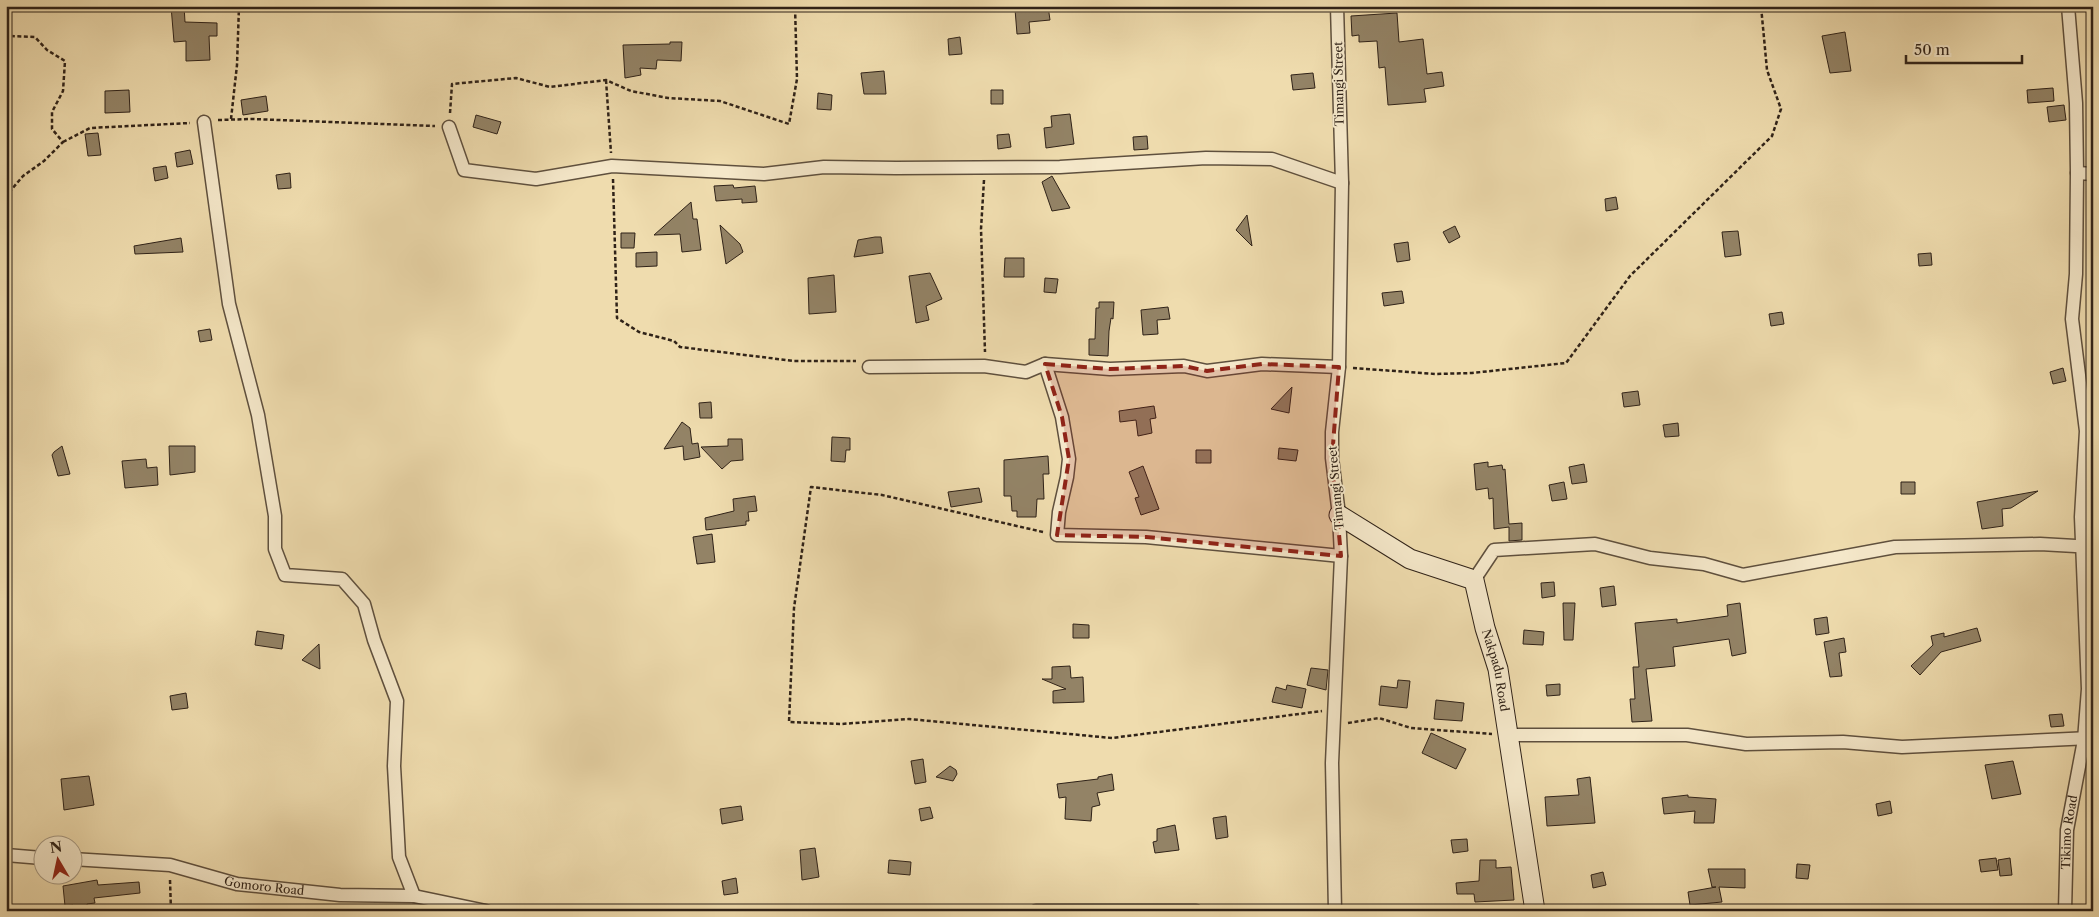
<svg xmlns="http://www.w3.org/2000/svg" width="2099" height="917" viewBox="0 0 2099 917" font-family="'Libre Caslon Text',serif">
<rect width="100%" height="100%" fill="#efdcae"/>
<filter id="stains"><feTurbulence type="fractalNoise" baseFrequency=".004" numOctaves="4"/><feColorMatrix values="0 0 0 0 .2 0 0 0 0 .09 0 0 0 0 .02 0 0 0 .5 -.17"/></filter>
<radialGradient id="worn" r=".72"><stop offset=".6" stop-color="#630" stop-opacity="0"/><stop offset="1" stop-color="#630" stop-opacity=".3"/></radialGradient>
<path fill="#938366" stroke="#2f2218" d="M171,6H184L185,22L217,23V36H209L210,60L186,61V41L174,42Z
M1033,6H1048L1050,20L1029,22L1030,33L1017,34L1015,9Z
M1397,13L1399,42L1423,39L1427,74L1442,72L1444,86L1424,89L1426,102L1388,105L1385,67L1379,68L1377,41L1359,42V35L1352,36L1351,16Z
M1845,32L1851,71L1830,73L1822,36Z
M960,37L962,54L949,55L948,39Z
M670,42H682L681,61L657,60L656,69L640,68L641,75L625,78L623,45L670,44Z
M884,71L886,94H864L861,73Z
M1313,73L1315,88L1293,90L1291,75Z
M2053,88L2054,101L2028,103L2027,90Z
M129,90L130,112L105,113V91Z
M991,90H1003V104H991Z
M818,93L832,95L831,110L817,109Z
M266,96L268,111L243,115L241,100Z
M2064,105L2066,120L2049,122L2047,107Z
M1070,114L1074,144L1046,148L1044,128L1052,127L1051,116Z
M476,115L501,122L497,134L473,127Z
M98,133L101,155L88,156L85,134Z
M1009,134L1011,147L998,149L997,135Z
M1147,136L1148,149L1134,150L1133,137Z
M190,150L193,164L177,167L175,153Z
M166,166L168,178L155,181L153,168Z
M290,173L291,188L278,189L276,175Z
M1052,176L1070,208L1052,211L1042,182Z
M733,185L734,188L755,186L757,202L742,203V199L716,201L714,186Z
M1616,197L1618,209L1606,211L1605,199Z
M691,202L693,219H697L701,250L682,252L680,234L654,235Z
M1247,215L1252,246L1236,230Z
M720,225L740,244L743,252L726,264Z
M1455,226L1460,237L1449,243L1443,232Z
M1738,231L1741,255L1725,257L1722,232Z
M621,233H635L634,248H621Z
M875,237H881L883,253L854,257L858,240Z
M181,238L183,252L135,254L134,246Z
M1408,242L1410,260L1397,262L1394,244Z
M657,252V266L636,267V253Z
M1931,253L1932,265L1919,266L1918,254Z
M1005,258H1024V277H1004Z
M930,273L942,299L926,306L929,320L916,323L909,276Z
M834,275L836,312L809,314L808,278Z
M1045,278L1058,279L1056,293L1044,292Z
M1402,291L1404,303L1384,306L1382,293Z
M1099,302H1114L1113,319L1111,318L1109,331L1108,356L1089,355V339H1095L1096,308H1099Z
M1168,307L1170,319L1157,320L1158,334L1143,335L1141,310Z
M1782,312L1784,324L1771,326L1769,314Z
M210,329L212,340L200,342L198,331Z
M2063,368L2066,381L2053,384L2050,372Z
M1292,387L1289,413L1271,409Z
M1638,391L1640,405L1624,407L1622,393Z
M711,402L712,418H700L699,403Z
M1154,406L1156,418L1150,419L1152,433L1138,436L1136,420L1120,422L1119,411Z
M682,422L690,428L692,444L698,443L700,457L684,460L683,446L664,449Z
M1678,423L1679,436L1665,437L1663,425Z
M832,437L850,438V450H846L845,462L831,461Z
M728,439H742L743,460L731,461L722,469L701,447L728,446Z
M62,446L70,474L58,476L52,455L54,452Z
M169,446H195V472L170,475Z
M1279,448L1298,450L1296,461L1278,459Z
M1196,450H1211V463H1196Z
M1048,456L1049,474H1043L1044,499H1037L1036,517H1017V511H1012L1011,496H1004V460Z
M146,459L147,468L157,467L158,485L125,488L122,461Z
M1488,462V467L1502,465L1503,470L1505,469L1509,524L1522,523V540L1509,541V527L1494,529L1493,498L1489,499L1488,488L1476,490L1474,464Z
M1584,464L1587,482L1572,484L1569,467Z
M1143,466L1159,509L1141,515L1135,498L1139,497L1129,472Z
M1564,482L1567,499L1552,501L1549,485Z
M1901,482H1915V494H1901Z
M979,488L982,502L951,507L948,492Z
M2038,491L2011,508L2002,509L2003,526L1982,529L1977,502Z
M755,496L757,511L748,512L749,521H746V525L706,530L705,518L734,511L733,499Z
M712,534L715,562L697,564L693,537Z
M1554,582L1555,596L1542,598L1541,583Z
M1614,586L1616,605L1602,607L1600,588Z
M1563,603H1575L1573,640H1564Z
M1740,603L1746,653L1732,656L1729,639L1673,647L1675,666L1646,669L1652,721L1632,722L1630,699H1635L1633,667H1639L1635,623L1677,619V623L1728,616L1727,605Z
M1827,617L1829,633L1816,635L1814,619Z
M1073,624L1089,625V638H1073Z
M1977,628L1981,641L1941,652L1920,675L1911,666L1933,645L1931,636L1944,633V637Z
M1524,630L1544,632L1543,645L1523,644Z
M257,631L284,635L282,649L255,645Z
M1844,638L1846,652L1839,653L1842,676L1830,677L1824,642Z
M319,644L320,669L302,660Z
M1070,666L1071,678L1083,677L1084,702L1053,703V691L1066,689L1042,679H1052V667Z
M1311,668L1328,670L1326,690L1307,685Z
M1398,680L1410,681L1407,708L1379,705L1381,686L1397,688Z
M1560,684V695L1547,696L1546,685Z
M1287,685L1306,689L1302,708L1272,702L1276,687L1286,690Z
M186,693L188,708L172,710L170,696Z
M1436,700L1464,703L1462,721L1434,719Z
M2062,714L2064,726L2051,727L2049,715Z
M1431,733L1466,749L1456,769L1422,753Z
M923,759L926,782L915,784L911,761Z
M2013,761L2021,794L1992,799L1985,765Z
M950,766L956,770L957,774L953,781L936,777Z
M1112,774L1114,790L1097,793L1100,805L1092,807L1091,821L1065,819L1066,797L1059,798L1057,784L1098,779V777Z
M89,776L94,805L64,810L61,779Z
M1590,777L1595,823L1547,826L1545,797L1579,795L1577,779Z
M1688,795V797L1716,799L1714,823H1694L1695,811L1664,814L1662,798Z
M1890,801L1892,813L1878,816L1876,804Z
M741,806L743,820L722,824L720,809Z
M930,807L933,818L921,821L919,809Z
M1226,816L1228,837L1216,839L1213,818Z
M1175,825L1179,850L1155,853L1153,842L1157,841V829Z
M1467,839L1468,851L1453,853L1451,840Z
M815,848L819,877L802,880L800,850Z
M1996,858L1998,870L1981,872L1979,860Z
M2010,858L2012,875L2000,876L1998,860Z
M889,860L911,862L910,875L888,873Z
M1480,860H1496V868L1511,867L1514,900L1475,902L1474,894H1457L1456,883L1479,881Z
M1797,864L1810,865L1808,879L1796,878Z
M1708,869H1745V888L1719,887L1722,902L1690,905L1688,892L1716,887H1712Z
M1603,872L1606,885L1593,888L1591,875Z
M736,878L738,893L724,895L722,881Z
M97,880L98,885L139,882L140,893L94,898L95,903L87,904L88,911H74L73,905L65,906L63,886Z"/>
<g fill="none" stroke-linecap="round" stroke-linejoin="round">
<defs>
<g id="street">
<path d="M204,122L229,304L258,415L275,516V549L285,575L342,579L364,604L374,640L397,701L394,766L399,857L414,896"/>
<path d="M449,127L464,170L536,179L612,166L764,174L824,167L896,168L1060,167L1206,158L1272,159L1342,183"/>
<path d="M2077,173L2093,174"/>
<path d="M1045,364L1062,417L1069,459L1067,477L1059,512L1057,535L1146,537L1341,556"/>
<path d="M869,367L984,366L1026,372L1045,364L1110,369L1184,366L1207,371L1262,364L1339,367"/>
<path d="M1474,580L1494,550L1595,544L1650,558L1704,564L1743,575L1895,547L2040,544L2093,547"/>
<path d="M1509,735H1687L1746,744L1843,742L1902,747L2090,738"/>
<path d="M6,855L42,858"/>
<path id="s1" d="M72,859L170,865L237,884L340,895L414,896L486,911"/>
<path d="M1036,911H1196"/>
<path d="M1335,911L1332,763L1341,556L1339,515L1332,458V432L1339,367L1342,183L1337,6"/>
<path id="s2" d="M2065,911L2067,830L2084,740L2088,689L2081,517L2086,431L2072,319L2076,274L2077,173L2076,103L2068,6"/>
</g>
<g id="secondary">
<path id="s3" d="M1339,515L1410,559L1474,580L1485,628L1498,669L1535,911"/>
</g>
</defs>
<use href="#street" stroke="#5f503e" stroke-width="15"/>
<use href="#secondary" stroke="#2f2218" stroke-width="21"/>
<path stroke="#2f2218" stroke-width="2.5" stroke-dasharray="4 2.5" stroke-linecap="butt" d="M6,32L10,36L35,37L47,50L65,61L63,91L52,112V129L63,142L44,161L23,176L6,196
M606,80L611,153
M450,113L452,84L516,78L550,87L606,80L631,91L668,98L720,101L789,124L797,79L795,6
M231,119L237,65L239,6
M218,120L252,119L435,126
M63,142L90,128L190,123
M613,179L617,318L639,332L674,341L680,347L794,361H856
M984,180L981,229L985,352
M1353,368L1436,374L1472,373L1566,363L1630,276L1772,136L1781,109L1767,70L1761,6
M1043,532L882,495L811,487L794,608L789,722L841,724L909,719L1112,738L1322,711
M1348,723L1379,718L1411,728L1492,734
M170,880L171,911"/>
<use href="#street" stroke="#f5e8ca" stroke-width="12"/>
<use href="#secondary" stroke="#f5e8ca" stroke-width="19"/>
</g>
<path fill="#8f2418" fill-opacity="0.2" stroke="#8f2418" stroke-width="4" stroke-dasharray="10 6" stroke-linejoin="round" d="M1045,364L1110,369L1184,366L1207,371L1262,364L1339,367L1332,458L1341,556L1146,537L1057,535L1069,459L1062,417Z"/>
<g text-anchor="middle" stroke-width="4" stroke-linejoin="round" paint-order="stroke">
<g font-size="12" fill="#2f2218" stroke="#f5e8ca">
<text transform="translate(1339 84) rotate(-91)" y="4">Timangi Street</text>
<text transform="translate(1336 488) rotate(-95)" y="4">Timangi Street</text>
<text dy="4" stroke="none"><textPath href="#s3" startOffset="244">Nakpadu Road</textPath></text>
<text dy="4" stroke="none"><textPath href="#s2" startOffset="79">Tikimo Road</textPath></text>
<text dy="4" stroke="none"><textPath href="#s1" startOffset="195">Gomoro Road</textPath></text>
</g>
</g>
<rect width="2099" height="917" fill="none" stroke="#efdcae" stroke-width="25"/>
<rect x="8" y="8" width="2084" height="902" fill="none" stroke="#2f2218" stroke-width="2.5"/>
<rect x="12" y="12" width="2074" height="892" fill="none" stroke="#2f2218"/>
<g transform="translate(58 860) rotate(351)"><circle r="24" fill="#f5e8ca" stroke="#a69983"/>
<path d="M0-4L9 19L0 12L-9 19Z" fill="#8f2418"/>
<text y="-8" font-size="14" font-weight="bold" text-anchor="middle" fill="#2f2218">N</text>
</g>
<path d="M1906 55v8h116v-8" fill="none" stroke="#2f2218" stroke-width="2.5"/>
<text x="1914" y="55" font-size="15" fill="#2f2218" stroke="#f5e8ca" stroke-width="4" paint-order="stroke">50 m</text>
<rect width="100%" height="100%" filter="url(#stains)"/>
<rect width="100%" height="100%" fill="url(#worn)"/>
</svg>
